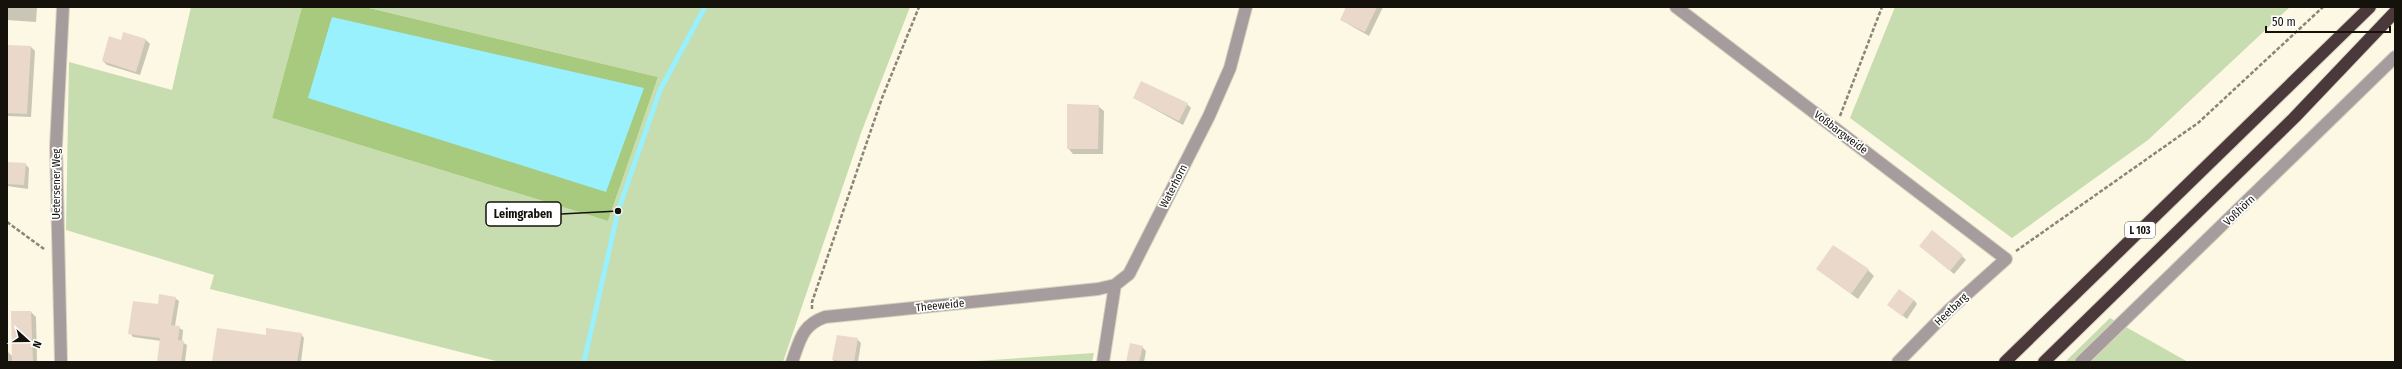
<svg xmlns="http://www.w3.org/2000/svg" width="2402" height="369" viewBox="0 0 2402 369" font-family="'Fira Sans Condensed',sans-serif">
<rect width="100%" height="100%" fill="#fdf8e3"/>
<path fill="#c7dcaf" d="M191,7H302L272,118L608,221L658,77L365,7H910L861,133L783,362H500L210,289L214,275L66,230L69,62L172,90Z
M1895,7H2290L2148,140L2012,238L1850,118Z
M2110,318L2188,362H2065Z
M1094,353L1092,362H961Z"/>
<path fill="#a7ca7e" d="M302,7H365L658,77L608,221L272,118Z"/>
<path fill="#99f1fd" d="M332,17L644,88L606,192L308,98Z"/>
<path fill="#0003" d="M7,7H37L36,22L7,20Z
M1347,7H1383L1369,36L1341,20Z
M146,40L150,44L140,75L107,65L103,61L121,41Z
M7,46L31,47L35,51L31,117L7,116Z
M1134,98L1187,104L1191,108L1183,125Z
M1098,106L1104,111L1103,154H1073L1068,148Z
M7,163L25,164L29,168L28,189L7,186Z
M1920,246L1962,256L1966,260L1954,274Z
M1817,269L1868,270L1874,276L1858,299Z
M175,298L179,301L175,326L183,330L182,342L187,345L185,362H159L161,341L133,337L130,333L159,305Z
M1914,300L1917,304L1907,319L1889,305Z
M31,312L36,317L37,362H7V351L13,357Z
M301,334L304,338L301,362H213L266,336Z
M838,336L857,339L861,343L858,362H835L833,360Z
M1142,347L1146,351L1144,362H1127Z"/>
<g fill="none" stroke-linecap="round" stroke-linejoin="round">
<path stroke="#99f1fd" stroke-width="5" d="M584,362L618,211L660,90L705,7"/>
</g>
<path fill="#ead9ca" d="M1346,7H1377L1365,32L1340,20Z
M123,32L146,39L136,72L102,61L109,36L121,40Z
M7,45L31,46L27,114L7,113Z
M1141,81L1188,103L1179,121L1133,98Z
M1067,104L1099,105L1098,149H1067Z
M7,162L26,163L24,185L7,184Z
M1932,230L1963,255L1950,271L1919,246Z
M1833,245L1869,269L1851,294L1816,269Z
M1899,289L1914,300L1902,316L1887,305Z
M159,294L176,297L171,325L180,326L178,340L184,341L181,362H157L160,338L128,334L133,301L158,304Z
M11,311H31L33,362H12Z
M217,328L266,335V328L302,333L297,362H212Z
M837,335L858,338L854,362L832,360Z
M1130,343L1143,346L1139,362H1126Z"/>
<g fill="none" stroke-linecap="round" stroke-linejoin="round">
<defs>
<path id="minor" d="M1676,7L2006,259L1949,310L1898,362
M61,362L56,146L63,7
M792,362C800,340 802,325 825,317L1098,289L1115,285
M1103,362L1115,285L1129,274L1209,116L1230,68L1246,7
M2081,362L2395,57"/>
<path id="highway" d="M2005,362L2370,7
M2044,362L2294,118L2395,12"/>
</defs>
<use href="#minor" stroke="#d8d3c0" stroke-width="14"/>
<use href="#highway" stroke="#d8d3c0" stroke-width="14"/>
<path stroke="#898577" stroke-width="2.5" stroke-dasharray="4 2" stroke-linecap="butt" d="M1840,116L1882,7
M7,222L44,249
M2016,251L2198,123L2323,7
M812,309V302L882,98L919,7"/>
<use href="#minor" stroke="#a69c9d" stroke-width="12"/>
<use href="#highway" stroke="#4b383b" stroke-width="12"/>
</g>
<g text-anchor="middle" stroke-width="3.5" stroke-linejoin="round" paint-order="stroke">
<rect fill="#fff" stroke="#5a5954" stroke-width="1" x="2125" y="222" width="30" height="16" rx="3"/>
<g font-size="10" font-weight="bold" fill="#14120b">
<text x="2140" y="234">L 103</text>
</g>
<g font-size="11" fill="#14120b" stroke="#fff">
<text transform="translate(1841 132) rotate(37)" y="4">Voßbargweide</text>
<text transform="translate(56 184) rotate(-90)" y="4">Uetersener Weg</text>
<text transform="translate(1173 186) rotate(-63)" y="4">Waterhorn</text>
<text transform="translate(2239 210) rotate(-44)" y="4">Voßhörn</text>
<text transform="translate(940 305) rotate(-6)" y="4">Theeweide</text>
<text transform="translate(1951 309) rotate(-44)" y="4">Heetbarg</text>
</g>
</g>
<path fill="none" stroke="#14120b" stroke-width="1.5" d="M618 211L561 214"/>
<circle fill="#14120b" stroke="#fff" stroke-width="1.5" cx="618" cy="211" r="4"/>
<rect fill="#fff" stroke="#14120b" stroke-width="1.5" x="486" y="202" width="75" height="24" rx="4"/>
<g font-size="12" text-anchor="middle" font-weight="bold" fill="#14120b">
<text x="523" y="218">Leimgraben</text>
</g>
<rect width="2402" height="369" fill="none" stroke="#14120b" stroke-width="16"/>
<g transform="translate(28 341) rotate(111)" stroke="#ffffff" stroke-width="3" paint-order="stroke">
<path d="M0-3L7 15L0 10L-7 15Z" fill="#14120b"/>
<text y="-6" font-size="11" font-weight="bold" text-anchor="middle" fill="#14120b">N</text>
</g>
<path d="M2266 26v6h124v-6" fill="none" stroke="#14120b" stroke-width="2"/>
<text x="2272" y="26" font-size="12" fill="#14120b" stroke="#ffffff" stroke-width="3" paint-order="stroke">50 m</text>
</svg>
